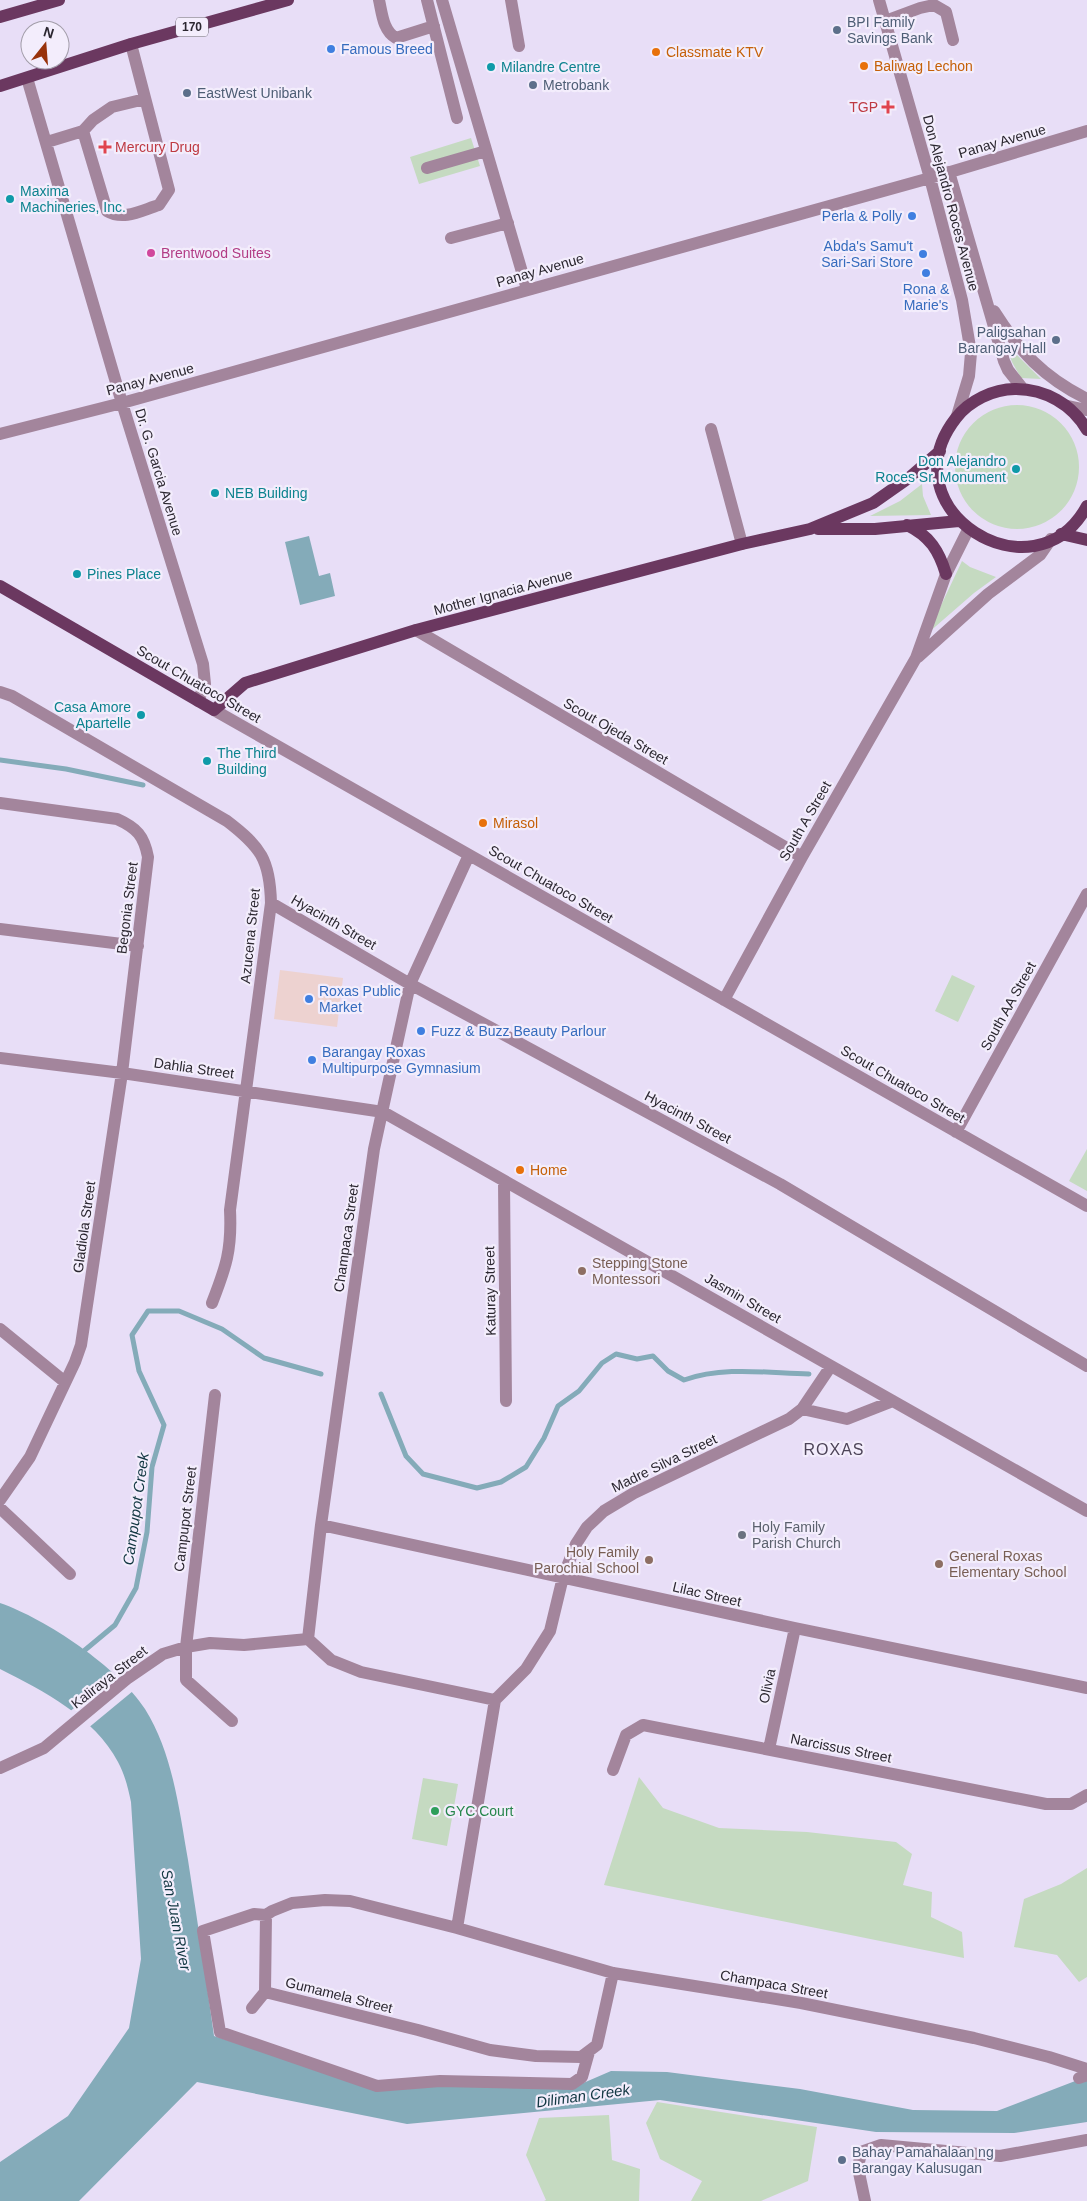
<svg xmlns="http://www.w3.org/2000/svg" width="1087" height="2201" viewBox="0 0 1087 2201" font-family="Arial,sans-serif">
<rect width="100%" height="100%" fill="#e8def7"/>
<path fill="#edd2d0" d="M280,970L343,978L337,1027L274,1019Z"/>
<path fill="#c5dac1" d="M471,138L480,166L419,184L410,157Z
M1005,343L1041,379L1021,378L1012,362Z
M955 467a62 62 0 1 1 124 0a62 62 0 1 1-124 0Z
M922,484L923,496L931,515L870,516L900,501Z
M962,561L970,567L996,577L974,593L928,633Z
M952,975L975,986L958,1022L935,1011Z
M1087,1149V1191L1069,1181Z
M639,1777L663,1808L719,1828L807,1832L896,1842L912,1854L903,1885L932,1892L931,1917L962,1932L964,1958L604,1885Z
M423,1778L458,1784L447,1846L412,1839Z
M1087,1868V1977L1079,1982L1057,1955L1014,1947L1024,1899L1061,1884Z
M657,2102L817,2127L808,2181L761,2201H691L702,2181L660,2159L646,2123Z
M609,2115L612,2160L640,2169L639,2201H544L546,2200L526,2155L539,2118Z"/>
<path fill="#84abb9" d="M309,536L319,576L330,573L335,596L300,605L285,542Z
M0,1603C46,1619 118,1667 145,1709C173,1754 179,1809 188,1860C197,1919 206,1977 214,2036L377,2088L442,2084L574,2087L611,2071L667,2072L800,2089L913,2110L997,2111L1083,2078L1087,2079V2122L1014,2133L876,2132L660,2100L407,2124L197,2082L79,2201H0V2162L68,2116L129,2028L141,1959L131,1802C128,1788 125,1775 118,1762C94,1717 44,1691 0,1669Z"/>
<path fill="#e8def7" d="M117,1673L133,1691L87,1729L68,1713Z"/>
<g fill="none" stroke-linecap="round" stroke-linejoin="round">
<path stroke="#84abb9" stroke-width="5" d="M0,760L66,769L143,785
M381,1394L406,1456L423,1474L477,1488L501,1482L526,1467L544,1438L558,1406L579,1391L602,1363L616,1354L637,1359L653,1356L668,1371L684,1380C724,1366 767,1373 809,1374
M82,1655L85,1650L115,1625L136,1588L147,1532L152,1467L164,1425L139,1371L132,1335L148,1311H179L222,1329L264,1358L321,1374"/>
<path stroke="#a3859c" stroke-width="12" d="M379,0C382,13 383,31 396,38L434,26
M427,0L457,118
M442,0L527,289
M511,0L519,46
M879,0L930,178L962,300L971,353L969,376L957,416
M885,21L920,8L934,5L946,12L953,40
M27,78L122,403L203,664L205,684L198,701
M83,131L107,211C124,221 142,210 159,205L169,190L131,44
M47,142L83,131L93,120L112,107L145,99
M427,168L486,151
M949,172L1004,361L1008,370L1023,389
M451,238L508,223
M994,311C1020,352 1043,377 1087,399
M1067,406L1087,410
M711,429L742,544
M0,434L122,403L930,178L1087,131
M416,630L802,857
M918,657L988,594L1040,555L1051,539
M0,692L12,696L227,821C261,847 270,860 271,903L230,1210C232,1250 226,1267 212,1303
M214,710L1087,1206
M0,803L117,819C137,828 144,836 148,857L122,1073L81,1345L75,1362L30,1457L0,1500
M271,903L410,984L780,1184L1087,1366
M0,929L138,946
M724,1000L802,857L916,658L946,574L968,530
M0,1058L122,1073L383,1112L1087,1511
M956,1132L1087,894
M504,1181L506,1401
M0,1329L65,1382
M215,1395L186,1647V1680L232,1721
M802,1409L847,1419L893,1401
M0,1508L70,1574
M321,1525L795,1628L1087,1688
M308,1639L321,1525L374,1149L410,984L469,855
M308,1639L331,1660L361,1672L495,1700
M769,1749L795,1628
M0,1768L44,1748L128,1678L163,1654L186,1647L210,1643L244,1645L308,1639
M613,1770L626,1735L643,1725L1046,1804H1071L1087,1795
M266,1915L254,1914L203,1931L220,2032L377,2086L440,2081L572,2084L582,2077L589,2052
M457,1928L495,1700L526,1669L550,1631L563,1577L576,1544L587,1527L604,1511L634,1493L789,1419L802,1409L831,1366
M265,1992L266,1915L272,1911L292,1903L325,1900L350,1901L457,1928L613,1973L801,2003L974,2038L1049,2057L1087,2069
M265,1992L418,2030L490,2050L536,2056L581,2057L597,2045L613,1973
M252,2008L265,1992
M1079,2078L1087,2075
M865,2201L858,2168L861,2152L881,2145L1000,2156L1087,2140"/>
<path stroke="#6b3860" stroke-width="12" d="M0,17L59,0
M0,86L131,44L288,0
M1087,430C1072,404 1045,389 1015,389C993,389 969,401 956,418C885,509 1034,603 1087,506
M907,525C930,536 939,551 946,574
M818,529H875L959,521
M1061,534L1087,540
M0,586L214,710L245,683L416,630L742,544L810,529L873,503L910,477L940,451"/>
</g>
<g fill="#5c6f8a" stroke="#f3edfc" stroke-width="2">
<circle cx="837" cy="30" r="5"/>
<circle cx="533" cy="85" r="5"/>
<circle cx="187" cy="93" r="5"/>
<circle cx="1056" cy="340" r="5"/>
<circle cx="842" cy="2160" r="5"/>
</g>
<g fill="#3f7fe0" stroke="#f3edfc" stroke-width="2">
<circle cx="331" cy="49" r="5"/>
<circle cx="912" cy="216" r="5"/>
<circle cx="923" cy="254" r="5"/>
<circle cx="926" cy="273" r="5"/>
<circle cx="309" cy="999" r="5"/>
<circle cx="421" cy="1031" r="5"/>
<circle cx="312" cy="1060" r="5"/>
</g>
<g fill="#e8710a" stroke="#f3edfc" stroke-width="2">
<circle cx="656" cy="52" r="5"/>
<circle cx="864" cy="66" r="5"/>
<circle cx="483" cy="823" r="5"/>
<circle cx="520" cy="1170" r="5"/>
</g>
<g fill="#0f9aa8" stroke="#f3edfc" stroke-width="2">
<circle cx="491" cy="67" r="5"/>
<circle cx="10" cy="199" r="5"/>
<circle cx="1016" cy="469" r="5"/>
<circle cx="215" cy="493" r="5"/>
<circle cx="77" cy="574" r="5"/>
<circle cx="141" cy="715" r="5"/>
<circle cx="207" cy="761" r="5"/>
</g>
<g fill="#e0444e" stroke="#f3edfc" stroke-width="2">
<path d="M885.5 99.5h5v5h5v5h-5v5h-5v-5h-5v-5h5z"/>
<path d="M102.5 139.5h5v5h5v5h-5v5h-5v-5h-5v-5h5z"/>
</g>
<circle fill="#d1479c" stroke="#f3edfc" stroke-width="2" cx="151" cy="253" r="5"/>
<g fill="#8d6e63" stroke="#f3edfc" stroke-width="2">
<circle cx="582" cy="1271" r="5"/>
<circle cx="649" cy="1560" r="5"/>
<circle cx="939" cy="1564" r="5"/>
</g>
<circle fill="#6b7280" stroke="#f3edfc" stroke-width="2" cx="742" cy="1535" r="5"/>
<circle fill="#2e9e5b" stroke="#f3edfc" stroke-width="2" cx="435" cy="1811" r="5"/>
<g text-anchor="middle" stroke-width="4.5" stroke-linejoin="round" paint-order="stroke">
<rect fill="#f3edfc" stroke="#67626d" stroke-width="1" x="176" y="17.5" width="32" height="19" rx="4"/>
<g font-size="12" font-weight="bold" fill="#2b2730">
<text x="192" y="31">170</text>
</g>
<g font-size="14" fill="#4e5e75" stroke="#f3edfc" text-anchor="start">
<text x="847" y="27">BPI Family<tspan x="847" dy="16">Savings Bank</tspan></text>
<text x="543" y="90">Metrobank</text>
<text x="197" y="98">EastWest Unibank</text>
<text x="1046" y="337" text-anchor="end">Paligsahan<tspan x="1046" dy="16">Barangay Hall</tspan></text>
<text x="852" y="2157">Bahay Pamahalaan ng<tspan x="852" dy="16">Barangay Kalusugan</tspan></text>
</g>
<g font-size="14" fill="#366cbe" stroke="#f3edfc" text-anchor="start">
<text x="341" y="54">Famous Breed</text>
<text x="902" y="221" text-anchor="end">Perla &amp; Polly</text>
<text x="913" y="251" text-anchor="end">Abda's Samu't<tspan x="913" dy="16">Sari-Sari Store</tspan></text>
<text x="926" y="294" text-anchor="middle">Rona &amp;<tspan x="926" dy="16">Marie's</tspan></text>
<text x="319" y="996">Roxas Public<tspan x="319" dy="16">Market</tspan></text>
<text x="431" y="1036">Fuzz &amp; Buzz Beauty Parlour</text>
<text x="322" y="1057">Barangay Roxas<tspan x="322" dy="16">Multipurpose Gymnasium</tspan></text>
</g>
<g font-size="14" fill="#c56008" stroke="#f3edfc" text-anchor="start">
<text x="666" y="57">Classmate KTV</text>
<text x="874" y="71">Baliwag Lechon</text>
<text x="493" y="828">Mirasol</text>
<text x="530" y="1175">Home</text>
</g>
<g font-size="14" fill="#0d838f" stroke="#f3edfc" text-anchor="start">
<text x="501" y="72">Milandre Centre</text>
<text x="20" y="196">Maxima<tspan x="20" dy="16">Machineries, Inc.</tspan></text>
<text x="1006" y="466" text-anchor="end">Don Alejandro<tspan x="1006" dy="16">Roces Sr. Monument</tspan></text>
<text x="225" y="498">NEB Building</text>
<text x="87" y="579">Pines Place</text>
<text x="131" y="712" text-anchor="end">Casa Amore<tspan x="131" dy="16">Apartelle</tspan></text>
<text x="217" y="758">The Third<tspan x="217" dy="16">Building</tspan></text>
</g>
<g font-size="14" fill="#be3a42" stroke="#f3edfc" text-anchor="end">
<text x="878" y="112">TGP</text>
<text x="115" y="152" text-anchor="start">Mercury Drug</text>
</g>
<g font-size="14" fill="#2b2730" stroke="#f3edfc">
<text transform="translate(1002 141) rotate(-16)" y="5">Panay Avenue</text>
<text transform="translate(951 203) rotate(75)" y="5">Don Alejandro Roces Avenue</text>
<text transform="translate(540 270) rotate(-16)" y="5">Panay Avenue</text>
<text transform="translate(150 379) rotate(-15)" y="5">Panay Avenue</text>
<text transform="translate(159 472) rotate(73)" y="5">Dr. G. Garcia Avenue</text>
<text transform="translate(503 592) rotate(-15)" y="5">Mother Ignacia Avenue</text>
<text transform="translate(199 684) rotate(30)" y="5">Scout Chuatoco Street</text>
<text transform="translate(616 731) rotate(30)" y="5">Scout Ojeda Street</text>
<text transform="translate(805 821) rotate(-60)" y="5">South A Street</text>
<text transform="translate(551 884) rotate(30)" y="5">Scout Chuatoco Street</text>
<text transform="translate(127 908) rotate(-83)" y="5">Begonia Street</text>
<text transform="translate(334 922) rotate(30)" y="5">Hyacinth Street</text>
<text transform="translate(250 936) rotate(-84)" y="5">Azucena Street</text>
<text transform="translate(1008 1006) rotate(-61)" y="5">South AA Street</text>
<text transform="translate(194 1068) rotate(8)" y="5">Dahlia Street</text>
<text transform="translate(903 1084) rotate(30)" y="5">Scout Chuatoco Street</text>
<text transform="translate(688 1117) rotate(28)" y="5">Hyacinth Street</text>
<text transform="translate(84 1227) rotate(-82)" y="5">Gladiola Street</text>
<text transform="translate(346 1238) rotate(-82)" y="5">Champaca Street</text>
<text transform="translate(490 1291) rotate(-91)" y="5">Katuray Street</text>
<text transform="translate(743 1298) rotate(30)" y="5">Jasmin Street</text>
<text transform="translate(664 1463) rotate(-26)" y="5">Madre Silva Street</text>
<text transform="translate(185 1519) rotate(-83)" y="5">Campupot Street</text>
<text transform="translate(707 1594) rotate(13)" y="5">Lilac Street</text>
<text transform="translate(109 1677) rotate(-38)" y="5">Kaliraya Street</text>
<text transform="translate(767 1686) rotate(-78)" y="5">Olivia</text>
<text transform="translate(841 1748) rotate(11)" y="5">Narcissus Street</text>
<text transform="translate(774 1984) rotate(10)" y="5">Champaca Street</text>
<text transform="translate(339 1995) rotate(14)" y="5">Gumamela Street</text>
</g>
<g font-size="14" fill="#b23c85" stroke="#f3edfc" text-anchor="start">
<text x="161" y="258">Brentwood Suites</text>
</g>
<g font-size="14" fill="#785e54" stroke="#f3edfc" text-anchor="start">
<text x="592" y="1268">Stepping Stone<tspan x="592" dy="16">Montessori</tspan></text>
<text x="639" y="1557" text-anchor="end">Holy Family<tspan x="639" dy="16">Parochial School</tspan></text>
<text x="949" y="1561">General Roxas<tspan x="949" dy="16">Elementary School</tspan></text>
</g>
<g font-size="14" fill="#5b616d" stroke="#f3edfc" text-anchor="start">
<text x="752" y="1532">Holy Family<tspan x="752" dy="16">Parish Church</tspan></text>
</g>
<g font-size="14" fill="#27864d" stroke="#f3edfc" text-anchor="start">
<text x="445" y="1816">GYC Court</text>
</g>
<g font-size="15" font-style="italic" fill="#123742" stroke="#f3edfc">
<text transform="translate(136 1509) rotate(-82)" y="5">Campupot Creek</text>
<text transform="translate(176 1920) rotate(79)" y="5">San Juan River</text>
<text transform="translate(583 2096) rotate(-8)" y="5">Diliman Creek</text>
</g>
<g font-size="16" letter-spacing="1" fill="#4d4458" stroke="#f3edfc">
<text x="834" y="1455">ROXAS</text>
</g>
</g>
<g transform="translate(45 45) rotate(17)"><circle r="24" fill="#f3edfc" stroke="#a39eaa"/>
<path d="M0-4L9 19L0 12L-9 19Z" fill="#98320b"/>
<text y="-8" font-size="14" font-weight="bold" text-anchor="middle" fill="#2b2730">N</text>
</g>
</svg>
